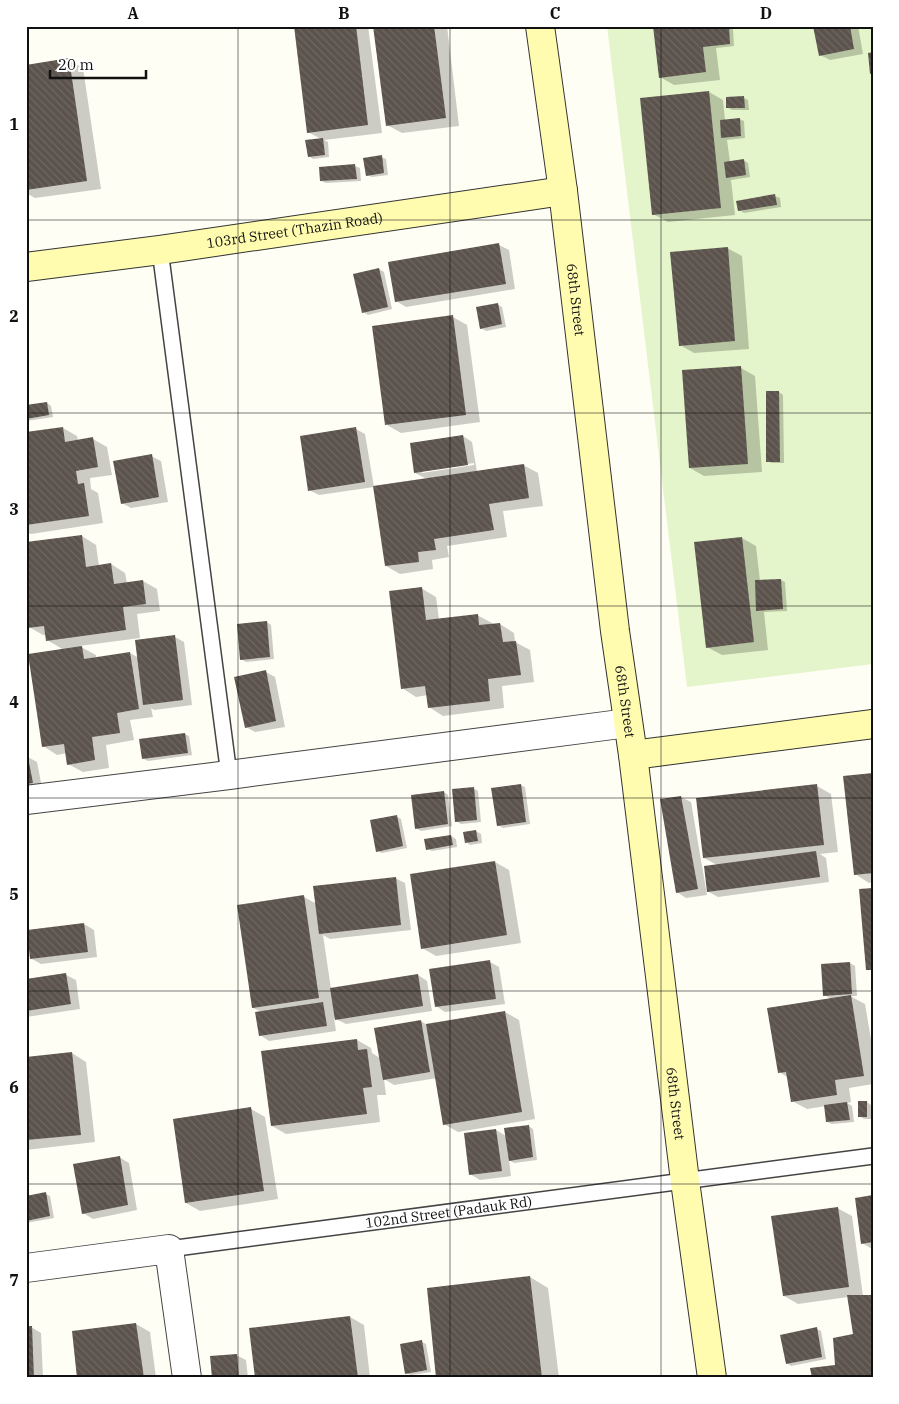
<svg xmlns="http://www.w3.org/2000/svg" width="899" height="1404" viewBox="0 0 899 1404" font-family="'IBM Plex Serif',serif">
<defs>
<pattern id="building-back-hatch" width="6" height="6" patternUnits="userSpaceOnUse" patternTransform="scale(1.25)"><rect width="6" height="6" fill="#5b534c"/><path d="M-1 5l2 2M0 0l6 6M5-1l2 2" fill="none" stroke="#6e6762"/></pattern>
</defs>
<rect width="100%" height="100%" fill="#fffef5"/>
<path fill="#e4f5cb" d="M607,26H873V664L687,687Z"/>
<path fill="#0003" fill-rule="evenodd" d="M26,26H53L28,29Z
M295,26H368L382,133L324,140L328,142L329,157L313,159L309,156L321,139L308,132Z
M375,26H447L459,126L402,133L387,125Z
M654,26H713L714,28L729,27L733,29L734,46L716,48L720,80L674,85L660,77Z
M814,26H858L863,54L830,60L820,55Z
M69,60L83,68L101,189L35,198L26,193V66Z
M709,92L723,100L725,120L739,119L744,121L745,138L727,140L730,162L743,160L748,163L750,177L731,180L735,215L668,222L653,214Z
M744,98L748,100L749,110H732L728,108Z
M381,157L386,159L388,175L372,177L367,175Z
M355,166L360,168L361,181L326,183L321,181Z
M775,196L780,198L781,207L744,213L739,210Z
M499,245L509,250L515,289L406,307L396,301Z
M727,248L742,256L749,349L694,353L680,345Z
M379,269L384,272L392,309L368,315L363,312Z
M497,304L502,307L506,327L486,331L481,328Z
M453,317L467,325L480,422L401,433L387,425Z
M741,368L755,376L762,472L704,476L690,468Z
M779,392L783,395L784,463H772L767,461Z
M47,403L51,406L53,417L26,421V406Z
M63,428L77,436L78,441L93,439L107,447L112,475L90,478L91,489L98,493L103,523L31,534L26,532V433Z
M356,429L365,434L374,487L319,495L309,490Z
M463,436L472,442L477,472L523,465L538,473L543,506L503,511L507,537L447,546L449,557L432,560L433,569L400,574L386,566L427,479L415,473ZM474,463V465L422,473V471Z
M151,456L161,461L168,502L131,508L122,503Z
M82,536L96,545L99,566L111,564L125,573L127,583L143,581L157,589L160,611L137,614L140,638L79,646L96,655V658L130,653L139,658L175,637L184,642L192,705L154,710L151,708L153,717L130,720L134,740L106,745L109,768L83,772L68,764L67,753L57,755L43,746L64,650L47,640L46,635H43L29,627Z
M742,538L756,546L760,581L781,580L785,582L787,611L764,612L768,650L722,655L707,647Z
M421,588L436,597L439,619L477,615L492,623V625L500,624L514,633L515,642L530,650L534,682L502,686L504,708L443,716L429,707L428,695L416,697L402,688Z
M267,622L271,625L274,659L246,662L241,659Z
M266,672L275,677L285,727L255,732L246,727Z
M185,734L189,736L192,755L148,761L144,759Z
M26,756L37,762L42,788L26,791Z
M873,774V882L869,883L855,874Z
M520,785L525,787L530,824L503,828L498,825Z
M817,786L831,794L838,852L820,854L826,858L829,882L718,897L707,891L717,865L704,858Z
M473,788L478,791L481,822L461,824L456,821Z
M444,792L448,795L452,826L421,831L416,828Z
M681,797L691,802L707,895L686,898L677,892L661,800Z
M396,816L401,819L407,848L382,853L377,851Z
M476,831L481,834L482,843L470,845L466,842Z
M451,836L456,839L457,847L432,851L427,849Z
M495,862L509,870L521,943L436,956L422,948L411,875Z
M395,878L405,883L411,930L330,939L323,935L331,989L418,975L427,981L432,1011L346,1024L334,1018L336,1031L269,1041L260,1035L262,1012L253,1008L304,897L317,904Z
M84,924L94,930L97,957L41,964L32,959Z
M490,962L499,967L505,1004L445,1012L436,1006Z
M850,963L855,966L857,996H850L865,1004L873,1051V1084L849,1088L851,1102L847,1103L852,1106L854,1122L832,1124L827,1122L826,1106L807,1109L792,1101L789,1078L779,1072L832,999L824,995L822,965Z
M66,975L76,980L80,1009L26,1017V981Z
M505,1012L519,1020L535,1119L458,1132L444,1124L437,1078L394,1085L384,1079L386,1095H377L380,1122L286,1134L272,1126L357,1040L371,1048L372,1053L380,1058L376,1029L421,1021L427,1025Z
M72,1053L86,1062L95,1142L26,1150V1058Z
M867,1102L871,1105L872,1119H864L859,1116Z
M251,1109L265,1117L278,1199L200,1211L186,1203Z
M528,1126L533,1129L537,1160L514,1163L509,1160L511,1176L480,1180L470,1174L496,1130L506,1136Z
M119,1157L129,1163L137,1210L93,1219L83,1213Z
M46,1194L50,1196L54,1218L26,1223V1197Z
M873,1196V1249H872L862,1243Z
M837,1208L852,1216L863,1296H873V1378H813L811,1369L837,1366L834,1339L854,1335L848,1297L798,1304L784,1296L773,1217Z
M530,1277L548,1288L559,1378H438Z
M350,1317L364,1325L370,1378H256Z
M136,1324L150,1332L156,1378H79L73,1333Z
M31,1327L41,1333L43,1378H26Z
M817,1329L821,1331L826,1359L791,1366L787,1363Z
M422,1342L426,1344L431,1372L411,1375L406,1373Z
M236,1355L246,1360L248,1378H213Z"/>
<path fill="url(#building-back-hatch)" d="M294,26H356L368,125L307,133Z
M373,26H434L446,118L386,126Z
M653,26H701V28L729,26L730,44L703,47L706,72L659,78Z
M813,26H850L854,49L819,56Z
M873,52V73L870,74L868,53Z
M69,58L87,181L26,190V65Z
M709,91L721,208L652,215L640,98Z
M744,96L745,108H726V97Z
M740,118L741,136L721,138L720,120Z
M323,138L325,155L308,157L305,140Z
M382,155L384,173L366,176L363,158Z
M744,159L746,175L726,178L724,162Z
M355,164L357,179L320,181L319,167Z
M775,194L777,205L738,211L736,201Z
M499,243L506,284L395,302L388,262Z
M728,247L735,341L679,346L670,252Z
M379,268L388,307L362,313L353,274Z
M498,303L502,324L480,329L476,307Z
M453,315L466,415L385,425L372,326Z
M741,366L748,464L689,468L682,370Z
M766,391H779L780,462H766Z
M47,402L49,415L26,419V405Z
M63,427L65,442L93,437L98,467L76,471L78,484L84,483L89,516L26,525V432Z
M356,427L365,482L308,491L300,436Z
M463,435L468,465L414,473L410,443Z
M152,454L159,497L121,504L113,461Z
M524,464L529,498L489,504L494,530L434,539L436,550L418,552L419,562L385,566L373,486Z
M82,535L86,567L111,563L114,584L143,580L146,604L123,607L126,630L46,641L44,626L27,628L26,619V542Z
M742,537L754,642L706,648L694,542Z
M781,579L783,609L756,611L755,580Z
M422,587L426,620L478,614L479,625L500,623L503,642L516,641L521,675L488,679L490,701L428,708L425,686L401,689L389,591Z
M267,621L270,657L240,660L237,624Z
M175,635L183,700L143,705L135,640Z
M82,646L84,659L130,652L139,709L117,713L120,733L92,737L95,760L67,765L64,744L42,747L28,654Z
M266,670L276,721L245,728L234,677Z
M185,733L188,753L142,759L139,739Z
M26,752H27L33,783L26,784Z
M873,773V873L854,875L843,776Z
M521,784L526,822L497,826L491,788Z
M817,784L824,845L703,858L696,798Z
M474,787L477,820L455,822L452,789Z
M444,791L448,824L415,829L411,795Z
M681,796L698,889L676,893L660,799Z
M397,815L403,846L376,852L370,820Z
M476,830L478,841L465,843L463,832Z
M451,835L453,845L426,850L424,839Z
M816,851L820,877L707,892L704,866Z
M495,861L507,935L421,949L410,874Z
M396,877L401,925L319,934L313,886Z
M873,888V970H866L859,889Z
M304,895L319,998L252,1008L237,905Z
M84,923L88,952L30,959L27,930Z
M490,960L496,999L435,1007L429,969Z
M850,962L852,994L823,996L821,964Z
M66,973L71,1004L26,1011V979Z
M418,974L423,1006L335,1020L330,988Z
M851,995L864,1076L835,1080L837,1095L791,1102L786,1072L778,1073L767,1008Z
M323,1002L327,1026L259,1036L255,1012Z
M505,1011L522,1112L443,1125L426,1024Z
M421,1020L430,1072L383,1080L374,1028Z
M357,1039L358,1050L367,1049L372,1087L363,1088L367,1114L271,1126L261,1051Z
M72,1052L81,1135L26,1140V1057Z
M858,1101H867V1117H858Z
M847,1102L850,1120L826,1122L824,1105Z
M251,1107L264,1191L185,1203L173,1119Z
M529,1125L533,1157L509,1161L504,1128Z
M496,1129L502,1171L469,1175L464,1133Z
M120,1156L128,1205L82,1214L73,1164Z
M46,1192L50,1216L26,1221V1196Z
M873,1195V1242L861,1244L855,1198Z
M838,1207L849,1287L783,1296L771,1216Z
M530,1276L542,1378H436L427,1288Z
M847,1295H873V1378H812L810,1368L835,1365L833,1338L853,1334Z
M350,1316L358,1378H255L249,1328Z
M136,1323L144,1378H77L72,1331Z
M26,1326H32L34,1378H26Z
M817,1327L822,1357L786,1364L780,1335Z
M422,1340L427,1370L405,1374L400,1344Z
M237,1354L239,1378H212L210,1356Z"/>
<g fill="none" stroke-linecap="round" stroke-linejoin="round">
<defs>
<g id="lane">
<path d="M160,250L229,775"/>
<path id="s1" d="M169,1249L873,1156"/>
</g>
<path id="street" d="M26,800L229,775L628,723
M26,1268L169,1249L187,1378"/>
<g id="secondary">
<path id="s2" d="M540,26L563,191L615,631L633,755L685,1181L712,1378"/>
<path id="s3" d="M26,267L160,250L563,191"/>
<path d="M633,755L873,724"/>
</g>
</defs>
<use href="#lane" stroke="#444" stroke-width="18"/>
<use href="#street" stroke="#444" stroke-width="30"/>
<use href="#secondary" stroke="#333" stroke-width="30"/>
<use href="#lane" stroke="#fff" stroke-width="15"/>
<use href="#street" stroke="#fff" stroke-width="28"/>
<use href="#secondary" stroke="#fffcb0" stroke-width="28"/>
</g>
<path fill="none" stroke="#111" stroke-width="1" stroke-opacity="0.55" d="M238,26V1378M450,26V1378M661,26V1378M26,220H873M26,413H873M26,606H873M26,798H873M26,991H873M26,1184H873"/>
<g text-anchor="middle" stroke-width="5" stroke-linejoin="round" paint-order="stroke">
<g font-size="14" fill="#111" stroke="#fff">
<text dy="5" stroke="none"><textPath href="#s3" startOffset="271">103rd Street (Thazin Road)</textPath></text>
<text dy="5" stroke="none"><textPath href="#s2" startOffset="276">68th Street</textPath></text>
<text dy="5" stroke="none"><textPath href="#s2" startOffset="681">68th Street</textPath></text>
<text dy="5" stroke="none"><textPath href="#s2" startOffset="1086">68th Street</textPath></text>
<text dy="5" stroke="none"><textPath href="#s1" startOffset="282">102nd Street (Padauk Rd)</textPath></text>
</g>
</g>
<rect width="899" height="1404" fill="none" stroke="#ffffff" stroke-width="55"/>
<path d="M50 70v8h96v-8" fill="none" stroke="#111111" stroke-width="2.5"/>
<text x="58" y="70" font-size="15" fill="#111111" stroke="#ffffff" stroke-width="4" paint-order="stroke">20 m</text>
<rect x="28" y="28" width="844" height="1348" fill="none" stroke="#111" stroke-width="2"/>
<g font-size="16" text-anchor="middle" font-weight="bold" fill="#111">
<text x="133" y="19">A</text>
<text x="344" y="19">B</text>
<text x="555" y="19">C</text>
<text x="766" y="19">D</text>
<text x="14" y="130">1</text>
<text x="14" y="322">2</text>
<text x="14" y="515">3</text>
<text x="14" y="708">4</text>
<text x="14" y="900">5</text>
<text x="14" y="1093">6</text>
<text x="14" y="1286">7</text>
</g>
</svg>
